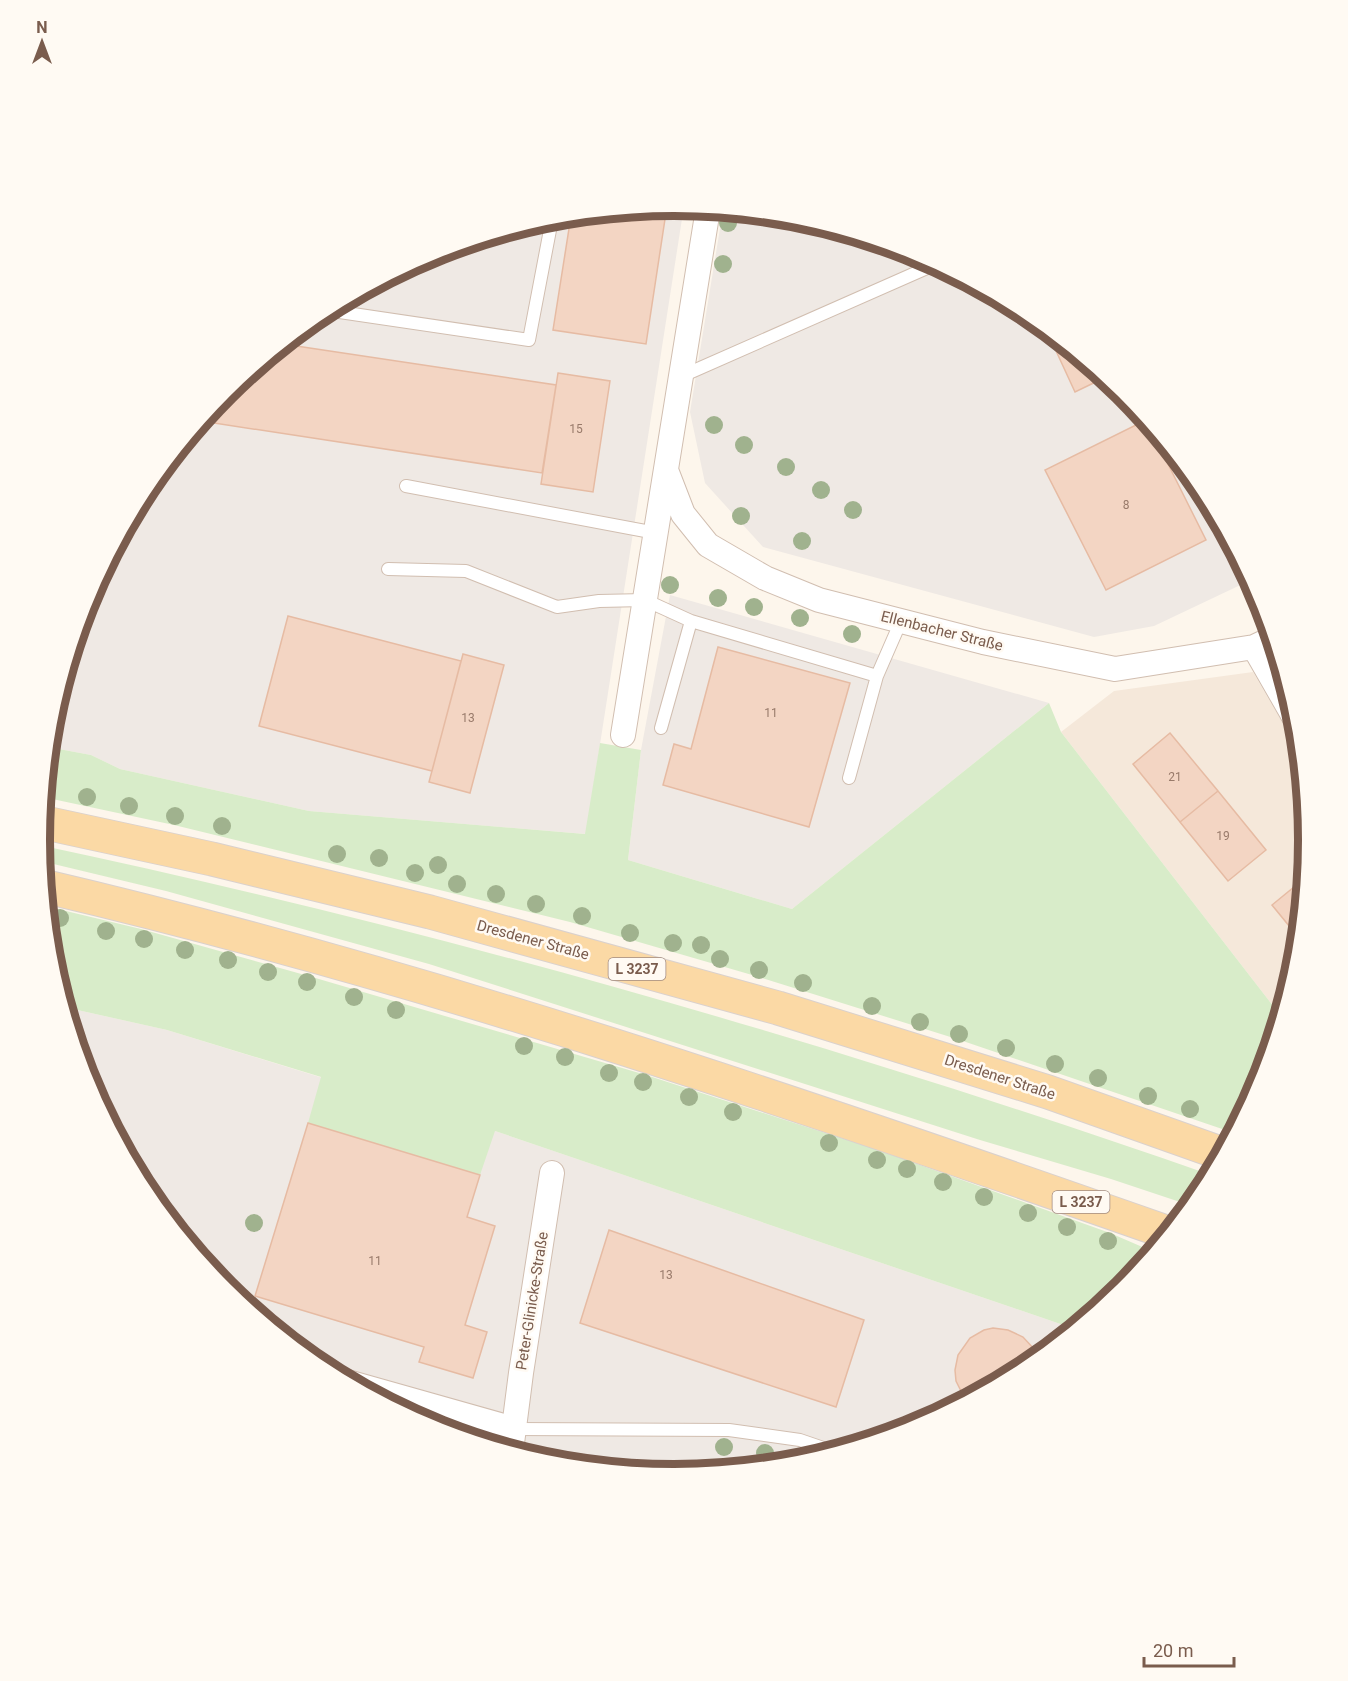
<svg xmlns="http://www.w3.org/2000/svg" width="1348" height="1681" viewBox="0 0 1348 1681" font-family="Roboto,sans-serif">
<rect width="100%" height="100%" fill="#fdf6ec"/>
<path fill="#f5e8da" d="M1253,672L1300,753L1309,841L1297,965L1281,1016L1061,732L1114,691Z"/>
<path fill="#efe9e4" d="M674,206H684L586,834L309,811L120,769L91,755L48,747L51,716L87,597L146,487L225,391L322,312L431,254L550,218Z
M723,210L798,218L917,254L1027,313L1123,392L1202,488L1251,580L1154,626L1094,637L763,547L705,483L690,412Z
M670,595L1049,703L792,909L628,860L641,750Z
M64,1007L167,1030L495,1131L1075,1329L1026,1369L917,1427L798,1463L674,1475L550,1463L431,1427L321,1368L225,1289L146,1193L87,1083Z"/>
<path fill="#d8ecc9" d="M1049,703L1061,732L1281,1016L1261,1084L1234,1133L960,1040L759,977L570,922L174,825L43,797L48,747L91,755L120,769L309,811L585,834L600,743L641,750L628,860L792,909Z
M39,845C438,930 827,1041 1211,1175L1202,1194L1192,1206L1111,1179L980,1140L429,964L166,891L41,861Z
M45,906L141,929L312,977L646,1075L878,1150L1110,1233L1154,1252L1123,1290L1075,1329L495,1131L480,1175L308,1123L321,1077L167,1030L64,1007L51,964Z"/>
<path fill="#f3d5c3" stroke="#e6bba3" stroke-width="1.5" d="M667,206L646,344L553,330L571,216Z
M1045,327L1106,377L1075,392Z
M283,344L556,385L542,473L201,421L225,391Z
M558,373L610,381L593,492L541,484Z
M1146,420L1206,540L1106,590L1045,470Z
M288,616L461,661L432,771L259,726Z
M718,647L850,683L809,827L663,785L674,744L691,749Z
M463,654L504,665L470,793L429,782Z
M1170,733L1218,791L1180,822L1133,764Z
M1218,791L1266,850L1228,881L1180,822Z
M1305,878L1299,938L1272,905Z
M308,1123L480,1175L467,1217L495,1226L465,1325L487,1332L473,1378L419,1362L424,1347L255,1296Z
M609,1230L864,1320L836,1407L580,1323Z
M993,1328L1008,1330L1023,1337L1034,1349L1038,1359L1026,1369L966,1401L956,1381L955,1370L958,1355L970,1338L984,1330Z"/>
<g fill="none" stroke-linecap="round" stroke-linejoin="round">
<defs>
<path id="lane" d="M326,310L529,340L550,230L547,219
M682,376L936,264
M406,486L656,533
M388,569L466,571L557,607L599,601L645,600L691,621
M661,728L691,621L877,676L901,621
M849,778L877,676
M514,1429L729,1430L800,1440L835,1452"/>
<path id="street" d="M666,470L683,514L708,545L765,578L819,600L983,642L1115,669L1254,647L1273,638
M1254,647L1297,722
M623,735L708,209
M344,1381L514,1429
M511,1451L521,1373L552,1173"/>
<path id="primary" d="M41,822L212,859L430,912L778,1008L1048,1092L1223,1154
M43,886C426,976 799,1103 1169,1233"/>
</defs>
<use href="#lane" stroke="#d1beb0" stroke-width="14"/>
<use href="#street" stroke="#d1beb0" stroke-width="26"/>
<use href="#primary" stroke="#dad1cd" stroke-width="35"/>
<use href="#lane" stroke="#fff" stroke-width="12"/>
<use href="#street" stroke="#fff" stroke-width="24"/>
<use href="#primary" stroke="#fbd9a5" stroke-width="33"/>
</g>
<g fill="#a0b28e">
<circle cx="728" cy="223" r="9"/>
<circle cx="723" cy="264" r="9"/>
<circle cx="714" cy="425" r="9"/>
<circle cx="744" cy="445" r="9"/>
<circle cx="786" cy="467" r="9"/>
<circle cx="821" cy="490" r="9"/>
<circle cx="853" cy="510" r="9"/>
<circle cx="741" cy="516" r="9"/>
<circle cx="802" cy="541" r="9"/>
<circle cx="670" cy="585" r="9"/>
<circle cx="718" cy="598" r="9"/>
<circle cx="754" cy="607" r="9"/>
<circle cx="800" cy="618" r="9"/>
<circle cx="852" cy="634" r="9"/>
<circle cx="87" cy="797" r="9"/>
<circle cx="129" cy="806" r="9"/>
<circle cx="175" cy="816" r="9"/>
<circle cx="222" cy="826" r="9"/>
<circle cx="337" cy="854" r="9"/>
<circle cx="379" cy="858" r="9"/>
<circle cx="438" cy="865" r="9"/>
<circle cx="415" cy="873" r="9"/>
<circle cx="457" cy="884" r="9"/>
<circle cx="496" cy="894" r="9"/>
<circle cx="536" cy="904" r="9"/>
<circle cx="582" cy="916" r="9"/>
<circle cx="60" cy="918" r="9"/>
<circle cx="106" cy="931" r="9"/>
<circle cx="630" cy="933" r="9"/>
<circle cx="144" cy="939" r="9"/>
<circle cx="673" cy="943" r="9"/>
<circle cx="701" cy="945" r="9"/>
<circle cx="185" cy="950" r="9"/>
<circle cx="720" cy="959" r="9"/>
<circle cx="228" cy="960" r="9"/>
<circle cx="759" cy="970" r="9"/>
<circle cx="268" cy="972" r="9"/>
<circle cx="307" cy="982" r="9"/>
<circle cx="803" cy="983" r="9"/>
<circle cx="354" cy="997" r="9"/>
<circle cx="872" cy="1006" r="9"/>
<circle cx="396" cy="1010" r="9"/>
<circle cx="920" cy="1022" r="9"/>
<circle cx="959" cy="1034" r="9"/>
<circle cx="524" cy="1046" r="9"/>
<circle cx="1006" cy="1048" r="9"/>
<circle cx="565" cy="1057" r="9"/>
<circle cx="1055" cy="1064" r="9"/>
<circle cx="609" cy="1073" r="9"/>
<circle cx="1098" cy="1078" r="9"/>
<circle cx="643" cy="1082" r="9"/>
<circle cx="1148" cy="1096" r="9"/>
<circle cx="689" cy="1097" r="9"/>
<circle cx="1190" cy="1109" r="9"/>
<circle cx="733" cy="1112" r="9"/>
<circle cx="829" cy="1143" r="9"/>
<circle cx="877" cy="1160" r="9"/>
<circle cx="907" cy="1169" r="9"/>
<circle cx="943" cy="1182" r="9"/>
<circle cx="984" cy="1197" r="9"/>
<circle cx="1028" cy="1213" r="9"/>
<circle cx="254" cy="1223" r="9"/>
<circle cx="1067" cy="1227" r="9"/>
<circle cx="1108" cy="1241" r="9"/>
<circle cx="724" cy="1447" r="9"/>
<circle cx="765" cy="1453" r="9"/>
</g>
<g text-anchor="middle" stroke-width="5" stroke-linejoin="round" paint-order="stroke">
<g font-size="12" fill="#987a6a">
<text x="576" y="433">15</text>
<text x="1126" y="509">8</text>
<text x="771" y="717">11</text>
<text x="468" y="722">13</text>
<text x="1175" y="781">21</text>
<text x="1223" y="840">19</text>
<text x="375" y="1265">11</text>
<text x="666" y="1279">13</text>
</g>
<g fill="#fffaf3" stroke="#a28b7f" stroke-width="1.5">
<rect x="608.5" y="958" width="57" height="22" rx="4.5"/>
<rect x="1052.5" y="1191" width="57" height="22" rx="4.5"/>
</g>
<g font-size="14" font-weight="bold" fill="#7a5c4d">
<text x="637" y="974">L 3237</text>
<text x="1081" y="1207">L 3237</text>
</g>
<g font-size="15" fill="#7a5c4d" stroke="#fffaf3">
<text transform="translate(942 631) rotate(14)" y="5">Ellenbacher Straße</text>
<text transform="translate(533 940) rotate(15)" y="5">Dresdener Straße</text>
<text transform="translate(1000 1077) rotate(18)" y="5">Dresdener Straße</text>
<text transform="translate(532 1301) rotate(-81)" y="5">Peter-Glinicke-Straße</text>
</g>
</g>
<path d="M0 0H1348V1681H0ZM50 840a624 624 0 1 1 1248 0a624 624 0 1 1-1248 0Z" fill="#fffaf3" fill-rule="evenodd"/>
<path fill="none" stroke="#7a5c4d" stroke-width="8" d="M50 840a624 624 0 1 1 1248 0a624 624 0 1 1-1248 0Z"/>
<g transform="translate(42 42)" stroke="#fffaf3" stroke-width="4.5" paint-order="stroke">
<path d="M0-4.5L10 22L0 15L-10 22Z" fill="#7a5c4d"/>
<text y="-9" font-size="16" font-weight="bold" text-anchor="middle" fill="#7a5c4d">N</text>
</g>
<path d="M1144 1657v9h90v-9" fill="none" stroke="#7a5c4d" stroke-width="3"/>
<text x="1153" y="1657" font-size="18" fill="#7a5c4d" stroke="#fffaf3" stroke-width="4.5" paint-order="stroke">20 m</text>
</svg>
